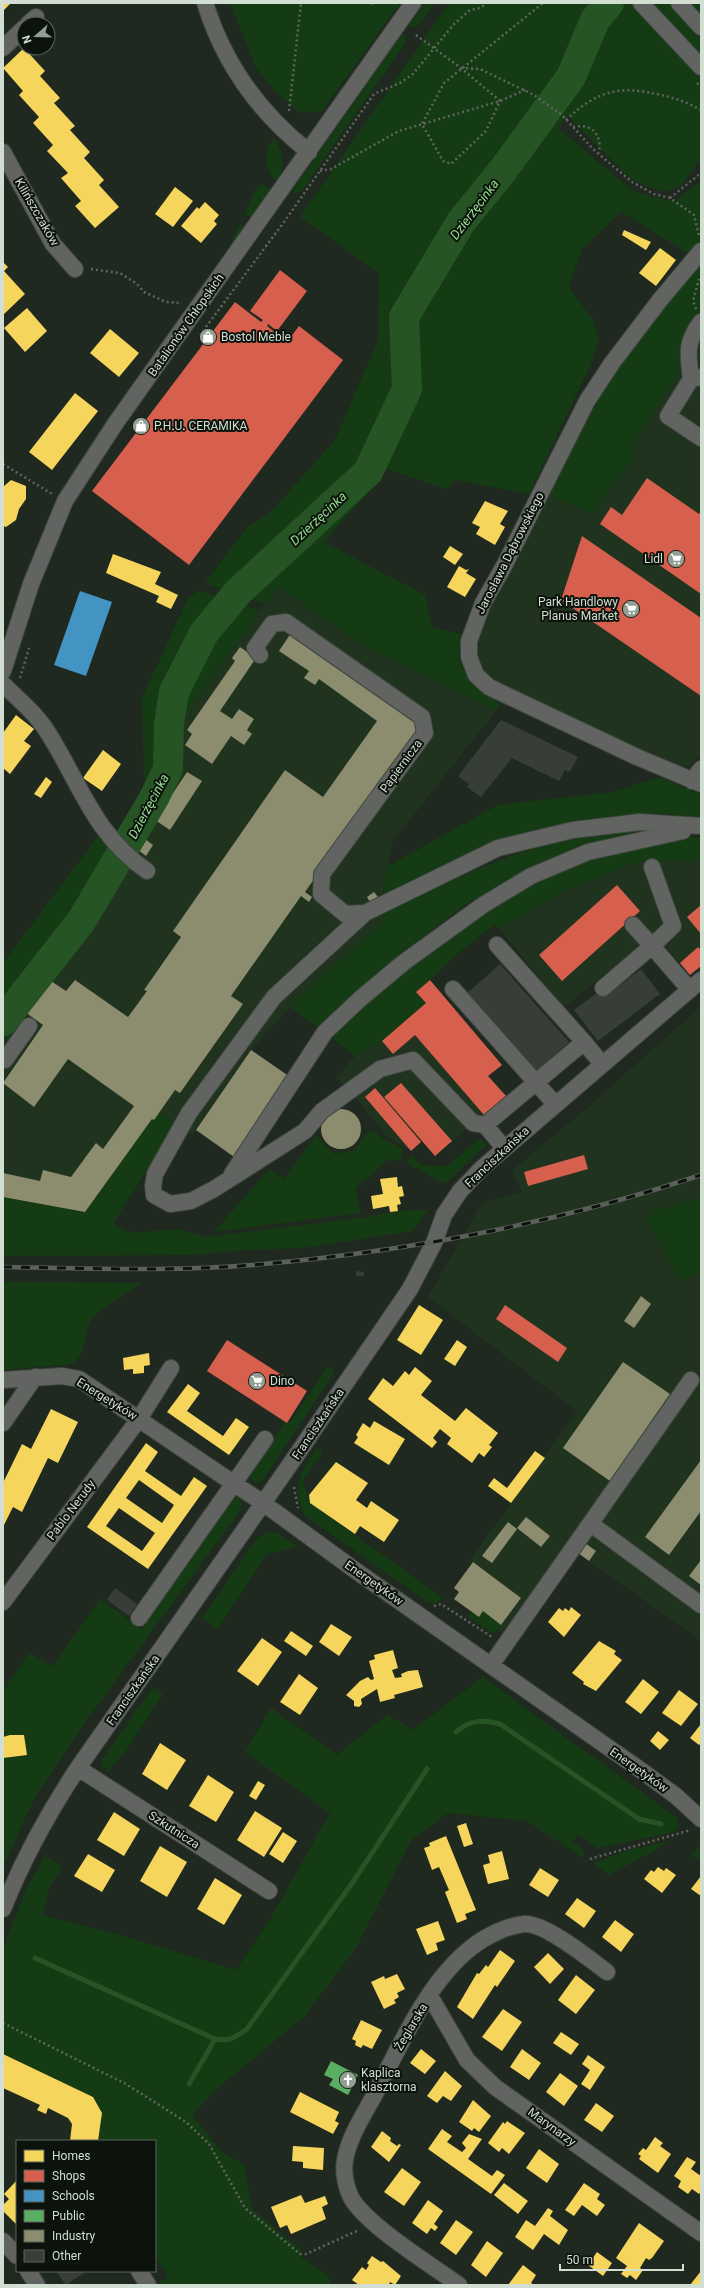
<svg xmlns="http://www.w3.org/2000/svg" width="704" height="2288" viewBox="0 0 704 2288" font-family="Roboto,sans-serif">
<rect width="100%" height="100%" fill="#202920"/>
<path fill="#20331e" d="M701,309V755L689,766L679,768L489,679L480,669L476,658L475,642L479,626L548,495L592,514L632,460L635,440L681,369L682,336Z
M277,587L364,646L497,710L393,841L382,897L384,921L290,1007L251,1050L192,1135L175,1125L112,1225L85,1212L3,1197V1040L8,1038L123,867L182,769L181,721Z
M701,859V946L680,963L656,933L564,1007L499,929L560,892L637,862Z
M426,1003L506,1096L435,1156L423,1141L411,1151L385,1135L355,1096L336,1078L355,1056L382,1041Z
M701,1006V1641L578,1553L517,1643L498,1630L521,1598L470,1560L577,1411L428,1297L482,1203L522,1192L512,1170L587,1108Z"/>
<path fill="#153b14" d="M230,3H400L322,111L300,113L274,90L256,68Z
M425,3H434L418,26L410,27L409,26Z
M449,3H701V158L681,186L661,192L631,179L567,115L558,128L634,192L674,202L701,181V240L688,253L621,212L582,249L569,287L592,319L599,338L590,366L529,494L455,480L446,489L378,466L369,491L324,542L425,595L432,628L462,634L458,659L466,673L500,704L497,710L364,646L278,587L265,604L205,583L247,527L270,513L335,440L378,340L379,273L300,217Z
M403,33L406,42L301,192L295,193L292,191Z
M273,138C284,151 285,167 278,181C263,173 264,150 273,138Z
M261,184L272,189L252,217L244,215L257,187Z
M240,224L244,228L226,253Z
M701,260V309L682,336L681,369L635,440L632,460L592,514L548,495L613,371Z
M200,590L260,611L181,721L183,769L134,850L117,832L148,781L144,778L142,698L188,598Z
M659,777L701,795V818L657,813L614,816L579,820L509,836L382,897L388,866L498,805L612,792Z
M661,829L573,850L540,862L463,906L401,954L322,1030L290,1007L384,921L383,914C435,889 487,861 543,846C581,835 622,833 661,829Z
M99,835L124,865L8,1039L3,1040V963Z
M693,837H701V859L637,862L560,892L499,929L494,925L463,949L416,992L426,1003L382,1041L355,1056L331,1037C364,1004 400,975 438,947C480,915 522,886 573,867C611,852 652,844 693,837Z
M160,1113L175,1125L113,1224L131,1233L180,1229L206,1237L367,1217L398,1211L428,1210L413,1231L304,1248L246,1250L192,1255L3,1256V1197L85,1212L152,1119L154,1120Z
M374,1130L383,1139L402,1148V1159L387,1161L355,1189L361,1213L214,1232L269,1169L284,1179L316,1135L334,1154L355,1150L368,1132Z
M480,1139L486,1144L484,1147L445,1184L405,1162L412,1156L421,1165L447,1166Z
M701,1198V1271L681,1281L647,1219L655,1210Z
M3,1282L142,1283C133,1289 94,1313 91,1320C84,1334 86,1356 72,1364L3,1370Z
M328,1366L335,1371L263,1480L257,1483L249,1478L286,1420L290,1423Z
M317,1448L323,1452L303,1481L310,1503L443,1598L435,1603L426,1601L304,1515C291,1486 301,1473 317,1448Z
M239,1497L242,1503L240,1511L81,1728L34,1799L3,1868V1691L29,1653L53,1666L100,1599L141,1629L233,1498Z
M270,1532L277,1533L298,1547L267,1554L217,1630L202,1618L258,1537Z
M471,1611L479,1617L483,1611L501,1625L494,1634L468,1616Z
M483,1677L677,1818L679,1827L674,1832L598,1848L577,1835L572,1842L583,1849V1858L527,1821L448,1813L412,1839L357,1946L305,2016L213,2092L192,2115L222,2152L244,2164L252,2209L301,2250L300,2257L328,2275L331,2285H156L168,2276L155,2257V2141H98L102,2113L93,2097L3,2054V1948L26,1890L45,1856L63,1867L49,1888L43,1915L120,1935L236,1970L272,1916L330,1813L245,1752L271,1708L337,1755L388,1715L413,1730Z
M155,1688L163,1694L126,1751L108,1771L100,1763L151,1690Z
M671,1841L609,1875L593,1864L628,1850Z
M701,1844V1862L691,1854Z"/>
<path fill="#f6d55c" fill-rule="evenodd" d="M3,3H11L3,11Z
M24,48L45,71L40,76L60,98L54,103L75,126L70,130L90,152L84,158L104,180L99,185L119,207L95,228L75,206L81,201L61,178L68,173L47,151L53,145L33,123L39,117L19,95L23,91L3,68Z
M175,187L193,201L173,227L155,214Z
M205,202L219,215L214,221L217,224L201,243L181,226L197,207L199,209Z
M624,230L651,242L646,250L622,235Z
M660,248L676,260L656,286L639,273Z
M3,262L8,267L4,271L25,294L3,315Z
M27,308L47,331L25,352L4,328Z
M110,329L139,353L119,377L90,353Z
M75,393L98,411L52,470L29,452Z
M11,480L26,486V499L19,509L16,520L6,527L3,526V487Z
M485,501L508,511L500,524L505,527L495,545L476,534L480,527L472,523Z
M450,546L463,554L455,565L443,557Z
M113,554L161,572L155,584L178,595L171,609L156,602L159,596L106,573Z
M459,566L466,570L469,569L466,573L476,579L465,597L447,587Z
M16,715L34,729L24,741L31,746L10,774L3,768V733Z
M103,750L121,764L102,791L83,778Z
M46,777L52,782L41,798L34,794Z
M397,1177L398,1187L402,1186L404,1196L399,1197L401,1204L397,1205L398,1211L390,1212L389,1206L373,1209L371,1196L383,1194L380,1179Z
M419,1305L443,1320L421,1355L397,1340Z
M457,1340L467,1347L455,1366L444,1359Z
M149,1353L150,1365L144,1366V1373L133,1374V1369L124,1370L123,1358Z
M415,1367L432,1381L421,1395L455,1421L466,1408L498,1433L489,1445L492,1447L484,1457L479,1453L472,1463L447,1444L451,1438L440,1429L433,1438L437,1442L432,1448L368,1399L383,1378L393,1386L405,1371L409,1375Z
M188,1384L200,1393L187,1411L223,1436L236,1418L249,1427L229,1455L167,1412Z
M51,1409L78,1422L58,1463L48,1458L22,1512L13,1507L3,1527V1483L22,1444L31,1449Z
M374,1421L405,1439L389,1465L354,1443L358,1437L356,1435L363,1423L370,1428Z
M146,1443L158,1452L145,1471L181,1496L194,1477L207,1486L148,1569L87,1527ZM139,1480L174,1505L162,1523L126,1498ZM119,1508L155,1533L142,1551L106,1526Z
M535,1451L545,1458L511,1503L488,1486L494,1478L507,1488Z
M336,1462L368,1483L356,1500L367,1508L371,1501L399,1520L384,1542L360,1526L355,1534L310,1503L309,1495Z
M571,1607L581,1615L564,1637L548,1622L559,1608L563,1611L565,1608L569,1611Z
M331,1624L352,1637L339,1656L319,1642Z
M291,1631L313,1646L306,1656L284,1641Z
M262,1638L282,1652L258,1686L237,1671Z
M599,1641L616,1651L614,1654L622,1660L596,1691L583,1684L584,1682L572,1673Z
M393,1650L398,1668L392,1670L395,1678L402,1677L401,1674L408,1671L418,1670L423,1687L394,1695L395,1698L380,1702L377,1689L361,1699L362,1704L359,1707L354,1706V1701L346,1695L360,1681L368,1677L371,1680L374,1679L369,1661L375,1659L374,1655Z
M299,1674L318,1688L300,1715L280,1702Z
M643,1679L659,1692L641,1714L625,1702Z
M679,1690L698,1704L681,1726L662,1713Z
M701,1724V1743L699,1745L690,1738Z
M658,1731L669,1740L660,1750L650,1741Z
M10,1735H24L27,1755L3,1758V1737Z
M160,1743L186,1760L167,1790L142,1774Z
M208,1775L234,1792L216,1822L189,1806Z
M258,1781L265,1785L256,1800L249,1796Z
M255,1811L282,1828L264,1857L237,1840Z
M114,1812L140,1829L124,1856L97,1840Z
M466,1823L473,1844L464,1847L457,1826Z
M283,1832L297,1841L283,1863L269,1854Z
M446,1836L476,1910L465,1914L467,1919L457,1923L445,1892L449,1890L439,1867L432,1870L424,1848L430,1846L429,1843Z
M160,1846L187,1862L167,1897L140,1881Z
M502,1851L509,1879L488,1884L483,1865L490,1863L488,1855Z
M88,1854L115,1870L102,1892L74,1876Z
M658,1867L664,1871L666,1868L676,1875L662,1893L644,1879L651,1870L654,1872Z
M540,1868L559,1880L548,1897L529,1885Z
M701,1876V1896L691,1889Z
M215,1878L242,1895L224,1925L197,1909Z
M577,1898L596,1911L584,1928L565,1914Z
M615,1920L634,1934L621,1952L602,1937Z
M438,1921L445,1940L436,1943L438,1950L427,1955L416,1929Z
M500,1950L515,1961L497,1987L495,1985L473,2019L457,2007L477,1973L479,1974L486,1965L488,1967Z
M548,1953L564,1969L550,1984L534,1967Z
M397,1974L405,1989L397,1993L399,1997L394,2000L396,2003L384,2009L371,1982L384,1976L385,1979Z
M576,1975L595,1990L576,2014L558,2000Z
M503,2009L522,2022L502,2051L482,2037Z
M361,2020L382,2030L372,2049L363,2045L361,2048L355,2045L356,2041L352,2039Z
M561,2032L579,2044L571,2055L553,2043Z
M421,2049L436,2061L425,2074L410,2063Z
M522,2049L541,2063L529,2080L510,2067Z
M3,2054L93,2097L102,2113L98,2141H70L72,2124L68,2118L48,2108L46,2114L37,2110L40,2105L3,2088Z
M588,2055L605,2067L590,2090L581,2084L590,2070L582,2064Z
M445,2071L462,2086L451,2101L443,2096L437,2103L427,2096Z
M560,2073L578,2086L564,2106L546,2092Z
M300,2092L339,2112L335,2121L339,2123L333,2134L290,2112Z
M473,2100L491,2116L479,2132L474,2128L472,2131L459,2122Z
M596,2103L614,2116L602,2132L584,2120Z
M507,2121L525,2133L509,2154L502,2148L499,2152L488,2143L503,2122L505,2124Z
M442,2129L452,2136L447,2142L462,2152L466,2148L462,2143L469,2134L482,2139L468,2159L492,2176L497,2170L505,2175L491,2194L428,2149Z
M382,2131L391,2138L390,2141L397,2146L399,2144L401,2145L389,2162L371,2147Z
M655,2137L663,2143L660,2146L671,2154L658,2173L639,2159L641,2156L638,2154L643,2148L646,2150Z
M293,2146L324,2148L323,2170L303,2168V2162L292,2161Z
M539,2149L559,2164L547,2183L526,2168Z
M687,2157L696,2162L691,2169L701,2176V2191L699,2194L692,2189L688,2194L678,2187L681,2181L674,2176Z
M402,2168L421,2182L404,2206L384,2192Z
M17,2180V2225L3,2211V2205L9,2199L4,2194Z
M504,2183L528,2201L518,2214L494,2195Z
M584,2183L600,2194L597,2199L605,2205L597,2216L582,2205L574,2216L565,2210Z
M301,2195L305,2203L325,2196L328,2204L322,2207L326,2219L291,2234L287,2225L280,2228L271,2207Z
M428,2200L443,2211L434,2224L438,2227L435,2231L431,2228L427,2234L412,2223Z
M548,2208L553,2211L550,2216L568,2230L559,2245L544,2234L533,2250L515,2237L526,2220L535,2226Z
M456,2220L473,2232L456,2255L440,2243Z
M639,2223L664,2241L652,2258L649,2260L646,2258L640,2268L643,2270L636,2280L630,2275L627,2278L621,2274L627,2266L616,2258Z
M487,2241L503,2253L486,2277L471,2265Z
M597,2252L612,2263L603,2276L588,2265Z
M372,2256L381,2262L383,2261L401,2276L395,2285L390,2282L389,2285H359L352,2280L362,2267L366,2270L369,2265L367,2263Z
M523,2265L536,2275L531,2283L534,2285H508Z
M701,2271V2285H690Z"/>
<path fill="#d6604d" d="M280,270L307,291L277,331L268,324L267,326L287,342L299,326L343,360L189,565L92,491L235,302L261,322L263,320L250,311Z
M647,478L699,514L701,511V594L600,524L611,507L622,515Z
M582,536L701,618V696L561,600Z
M617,885L640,911L562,981L539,955Z
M701,905V934L687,917Z
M698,947L701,950V966L690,975L680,963Z
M430,980L502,1065L488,1076L506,1096L484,1115L415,1035L393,1054L382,1041L426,1003L416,992Z
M401,1083L452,1141L435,1156L384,1097Z
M375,1088L421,1142L411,1151L365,1097Z
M584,1155L588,1169L528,1186L524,1172Z
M505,1305L567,1348L558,1362L496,1319Z
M227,1340L307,1391L287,1423L207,1371Z"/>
<path fill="#4393c3" d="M80,591L112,602L86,676L54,665Z"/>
<path fill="#5aae61" d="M331,2061L358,2075L348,2095L329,2085L333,2079L324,2075Z"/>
<path fill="#8c8c6e" d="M291,633L422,725L305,892L312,897L309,902L301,896L231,996L243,1004L180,1093L175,1090L154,1120L152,1119L85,1212L3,1197V1173L40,1181L43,1170L71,1177L96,1143L103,1149L134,1106L68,1059L34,1107L3,1083L43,1025L25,1012L48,979L66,991L75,980L128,1017L147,991L144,990L181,937L173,931L285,770L323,797L377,721L319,679L315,685L304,678L309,671L279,651Z
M240,647L256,658L220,711L232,719L239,709L254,719L247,730L252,734L244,745L231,736L212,764L185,745L192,734L187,730L235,661L232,658Z
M187,772L202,781L170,830L155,820Z
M145,839L153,845L146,856L138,850Z
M374,892L378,897L370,902L367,897Z
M251,1050L293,1079L237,1159L196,1130Z
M321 1129a20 20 0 1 1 40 0a20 20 0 1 1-40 0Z
M641,1296L651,1304L634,1328L624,1321Z
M623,1362L670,1394L610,1481L563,1448Z
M701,1460V1511L669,1555L645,1537Z
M526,1517L550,1536L541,1547L517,1528Z
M508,1522L517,1529L492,1563L482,1556Z
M585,1543L596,1551L589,1561L578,1553Z
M701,1560V1585L689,1576Z
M473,1562L521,1598L501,1625L483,1611L479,1617L454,1599L459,1592L454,1588Z"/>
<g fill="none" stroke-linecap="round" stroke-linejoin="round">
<path stroke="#275425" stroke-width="5" d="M456,1732C470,1720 482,1719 500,1724L639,1819L661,1824
M35,1958L215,2039C228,2042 236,2037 247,2029L353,1882L427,1769
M189,2084L215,2039"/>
<path stroke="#275425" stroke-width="30" d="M3,1021L82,920L154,798L168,769L169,724L174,692L204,633L238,592L368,472L407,389L404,317L461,222L503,170L571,77L595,20L609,3"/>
</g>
<path fill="#373e37" d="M501,720L578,757L570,772L565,770L559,781L512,758L481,797L467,787L469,784L458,776Z
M500,964L569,1042L534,1073L466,994Z
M641,969L660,994L598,1041L574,1010L601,990L606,996Z
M356,1271L364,1272V1276H356Z
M115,1588L137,1604L129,1616L107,1600Z
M56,2271H87L66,2285Z"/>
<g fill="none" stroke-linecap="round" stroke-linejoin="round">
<defs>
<path id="minor" d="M205,3C224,64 258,112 309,152
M641,3L701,67
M679,3L701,27
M28,24L36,17
M3,48L24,28
M3,152L53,244L75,269
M701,251L660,300L612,363L587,401L504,566L483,603L469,641V657L476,675L489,687L637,757L701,784
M701,377L691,379L668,416L701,438
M691,379C688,354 685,343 701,322
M260,655L255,648L272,624L286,622L422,717L425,733L322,874L321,894L345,914L365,913
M3,671L31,584L65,501L115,424L413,3
M3,684C20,701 38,715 50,736C81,786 95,835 147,871
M692,781L701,769
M652,867L673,926L652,946L690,990
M603,988L652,946L633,925
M453,989L555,1104
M584,1042L602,1064
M3,1059L5,1060L29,1026
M485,1125L584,1042L497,945
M504,1148L485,1125L473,1123L413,1060L380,1069L322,1111L305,1131L214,1189L191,1201L170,1204L154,1195L153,1186L155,1174L189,1113L274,997L365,913L498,848L573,830L640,822L701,826
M232,1174L325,1032L360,999L403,963L483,905L531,876L588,852L683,831
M3,1380L62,1376L79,1379L263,1503L359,1573L642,1771L676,1796L701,1819
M3,1423L35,1377
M591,1524L701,1605
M3,1602L139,1419L171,1368
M139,1618L265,1439
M491,1665L691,1380
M78,1768L269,1891
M3,1909C23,1859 48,1813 78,1768L289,1466L410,1289L434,1243L444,1215L460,1191L482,1168L701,980
M430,1996L467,2060L495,2087L701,2233
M3,2241L17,2256
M28,2271L37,2285
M139,2271L148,2285
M459,2285C433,2266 359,2221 349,2193C345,2182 343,2171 345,2160C349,2136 365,2113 376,2092C401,2044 428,1981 472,1947C486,1936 506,1926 524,1924C544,1922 590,1959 607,1972"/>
</defs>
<use href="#minor" stroke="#3d453d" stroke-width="18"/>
<path stroke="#616561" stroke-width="2.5" stroke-dasharray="2 3" stroke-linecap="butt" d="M372,3L374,5
M416,35L461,68L500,101L486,131L451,164L443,161L422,124L444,83L543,3
M461,68L480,69L534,95L562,115L594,150L632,182L654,194L670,198L694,215L699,236
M697,83L701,87
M289,111L301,3
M566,120C597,90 621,85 661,95C675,98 689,103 701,110
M573,127C592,123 602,134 599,153
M320,171L331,169L399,131L500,101L525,90
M670,198L701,173
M91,269L120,273L137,284L144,292L166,302L182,303
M696,309L693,301L699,279
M200,335L284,222L374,94L400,83L413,74L454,24L470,10L480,8L487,3
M3,464L52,494
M20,678L29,648
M294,1487L298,1508
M434,1606L441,1604L492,1637
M590,1859L691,1830
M3,2023L126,2084L186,2122L209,2144L245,2208L300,2254H306L359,2230"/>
<use href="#minor" stroke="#616461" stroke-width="16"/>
<defs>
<path id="rail" d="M3,1267C86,1268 170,1272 252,1265C405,1252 555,1224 701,1175"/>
</defs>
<use href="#rail" stroke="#5c605c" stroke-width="4.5"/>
<use href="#rail" stroke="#0c130c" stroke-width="3" stroke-dasharray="9" stroke-linecap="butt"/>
</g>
<defs>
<symbol id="shop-disc" viewBox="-11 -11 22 22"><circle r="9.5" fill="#949f94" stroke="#0c130c"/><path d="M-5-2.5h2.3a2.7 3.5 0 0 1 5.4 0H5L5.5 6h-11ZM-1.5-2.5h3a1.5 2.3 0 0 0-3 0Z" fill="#fff"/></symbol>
<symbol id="supermarket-disc" viewBox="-11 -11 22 22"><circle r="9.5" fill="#949f94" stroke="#0c130c"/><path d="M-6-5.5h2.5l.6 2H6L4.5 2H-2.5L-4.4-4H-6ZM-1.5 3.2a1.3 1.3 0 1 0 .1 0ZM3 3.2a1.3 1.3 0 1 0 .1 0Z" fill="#fff"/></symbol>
<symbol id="church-disc" viewBox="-11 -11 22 22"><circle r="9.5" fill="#949f94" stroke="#0c130c"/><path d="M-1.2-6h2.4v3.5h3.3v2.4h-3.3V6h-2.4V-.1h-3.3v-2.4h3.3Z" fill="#fff"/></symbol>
</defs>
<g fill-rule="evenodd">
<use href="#shop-disc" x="198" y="327" width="20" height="20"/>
<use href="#shop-disc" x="131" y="416" width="20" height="20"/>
<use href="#supermarket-disc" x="666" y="549" width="20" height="20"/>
<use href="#supermarket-disc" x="621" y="599" width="20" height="20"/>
<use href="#supermarket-disc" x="247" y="1371" width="20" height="20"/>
<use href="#church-disc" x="338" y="2070" width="20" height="20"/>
</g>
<g text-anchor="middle" stroke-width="4" stroke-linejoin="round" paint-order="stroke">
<g font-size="12" fill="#d3ded2" stroke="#0c130c">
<text transform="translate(37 212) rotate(60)" y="4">Kilińszczaków</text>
<text transform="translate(186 325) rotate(-55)" y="4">Batalionów Chłopskich</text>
<text transform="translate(510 553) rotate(-63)" y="4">Jarosława Dąbrowskiego</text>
<text transform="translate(401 766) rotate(-54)" y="4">Papiernicza</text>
<text transform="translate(497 1157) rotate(-43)" y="4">Franciszkańska</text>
<text transform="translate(107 1399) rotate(32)" y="4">Energetyków</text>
<text transform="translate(318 1424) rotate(-56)" y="4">Franciszkańska</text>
<text transform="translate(71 1510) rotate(-53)" y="4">Pablo Nerudy</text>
<text transform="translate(374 1583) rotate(35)" y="4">Energetyków</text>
<text transform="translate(133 1690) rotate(-55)" y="4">Franciszkańska</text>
<text transform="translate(639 1770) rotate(35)" y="4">Energetyków</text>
<text transform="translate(174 1830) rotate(33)" y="4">Szkutnicza</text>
<text transform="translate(411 2027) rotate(-59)" y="4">Żeglarska</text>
<text transform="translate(552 2127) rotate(36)" y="4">Marynarzy</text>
</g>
<g font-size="12" fill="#d3ded2" stroke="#0c130c" text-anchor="start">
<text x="221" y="341">Bostol Meble</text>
<text x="154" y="430">P.H.U. CERAMIKA</text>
<text x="663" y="563" text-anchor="end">Lidl</text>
<text x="618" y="606" text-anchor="end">Park Handlowy<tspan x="618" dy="14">Planus Market</tspan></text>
<text x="270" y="1385">Dino</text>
<text x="361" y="2077">Kaplica<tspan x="361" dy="14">klasztorna</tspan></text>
</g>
<g font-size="13" font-style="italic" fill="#96dd90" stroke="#0c130c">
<text transform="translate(474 209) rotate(-53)" y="5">Dzierżęcinka</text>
<text transform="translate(318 518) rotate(-43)" y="5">Dzierżęcinka</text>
<text transform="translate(148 806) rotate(-62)" y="5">Dzierżęcinka</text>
</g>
</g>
<rect width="704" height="2288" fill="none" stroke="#d3ded2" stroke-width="8"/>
<rect x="16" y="2140" width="140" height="132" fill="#0c130c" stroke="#5c645b"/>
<rect x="24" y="2150" width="20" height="12" fill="#f6d55c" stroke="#5c645b"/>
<text x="52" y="2160" font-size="12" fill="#d3ded2">Homes</text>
<rect x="24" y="2170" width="20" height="12" fill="#d6604d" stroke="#5c645b"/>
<text x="52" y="2180" font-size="12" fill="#d3ded2">Shops</text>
<rect x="24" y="2190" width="20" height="12" fill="#4393c3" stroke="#5c645b"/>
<text x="52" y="2200" font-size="12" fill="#d3ded2">Schools</text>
<rect x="24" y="2210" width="20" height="12" fill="#5aae61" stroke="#5c645b"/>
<text x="52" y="2220" font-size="12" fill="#d3ded2">Public</text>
<rect x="24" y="2230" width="20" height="12" fill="#8c8c6e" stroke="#5c645b"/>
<text x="52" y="2240" font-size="12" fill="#d3ded2">Industry</text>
<rect x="24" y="2250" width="20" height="12" fill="#373e37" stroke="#5c645b"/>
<text x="52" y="2260" font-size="12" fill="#d3ded2">Other</text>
<g transform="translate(36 36) rotate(250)"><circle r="19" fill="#0c130c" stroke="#5c645b"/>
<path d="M0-3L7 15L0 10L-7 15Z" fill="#949f94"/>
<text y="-6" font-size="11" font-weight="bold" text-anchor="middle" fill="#d3ded2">N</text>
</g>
<path d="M560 2264v6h123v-6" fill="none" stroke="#d3ded2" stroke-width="2"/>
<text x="566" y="2264" font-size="12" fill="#d3ded2" stroke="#0c130c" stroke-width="3" paint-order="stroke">50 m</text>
</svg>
